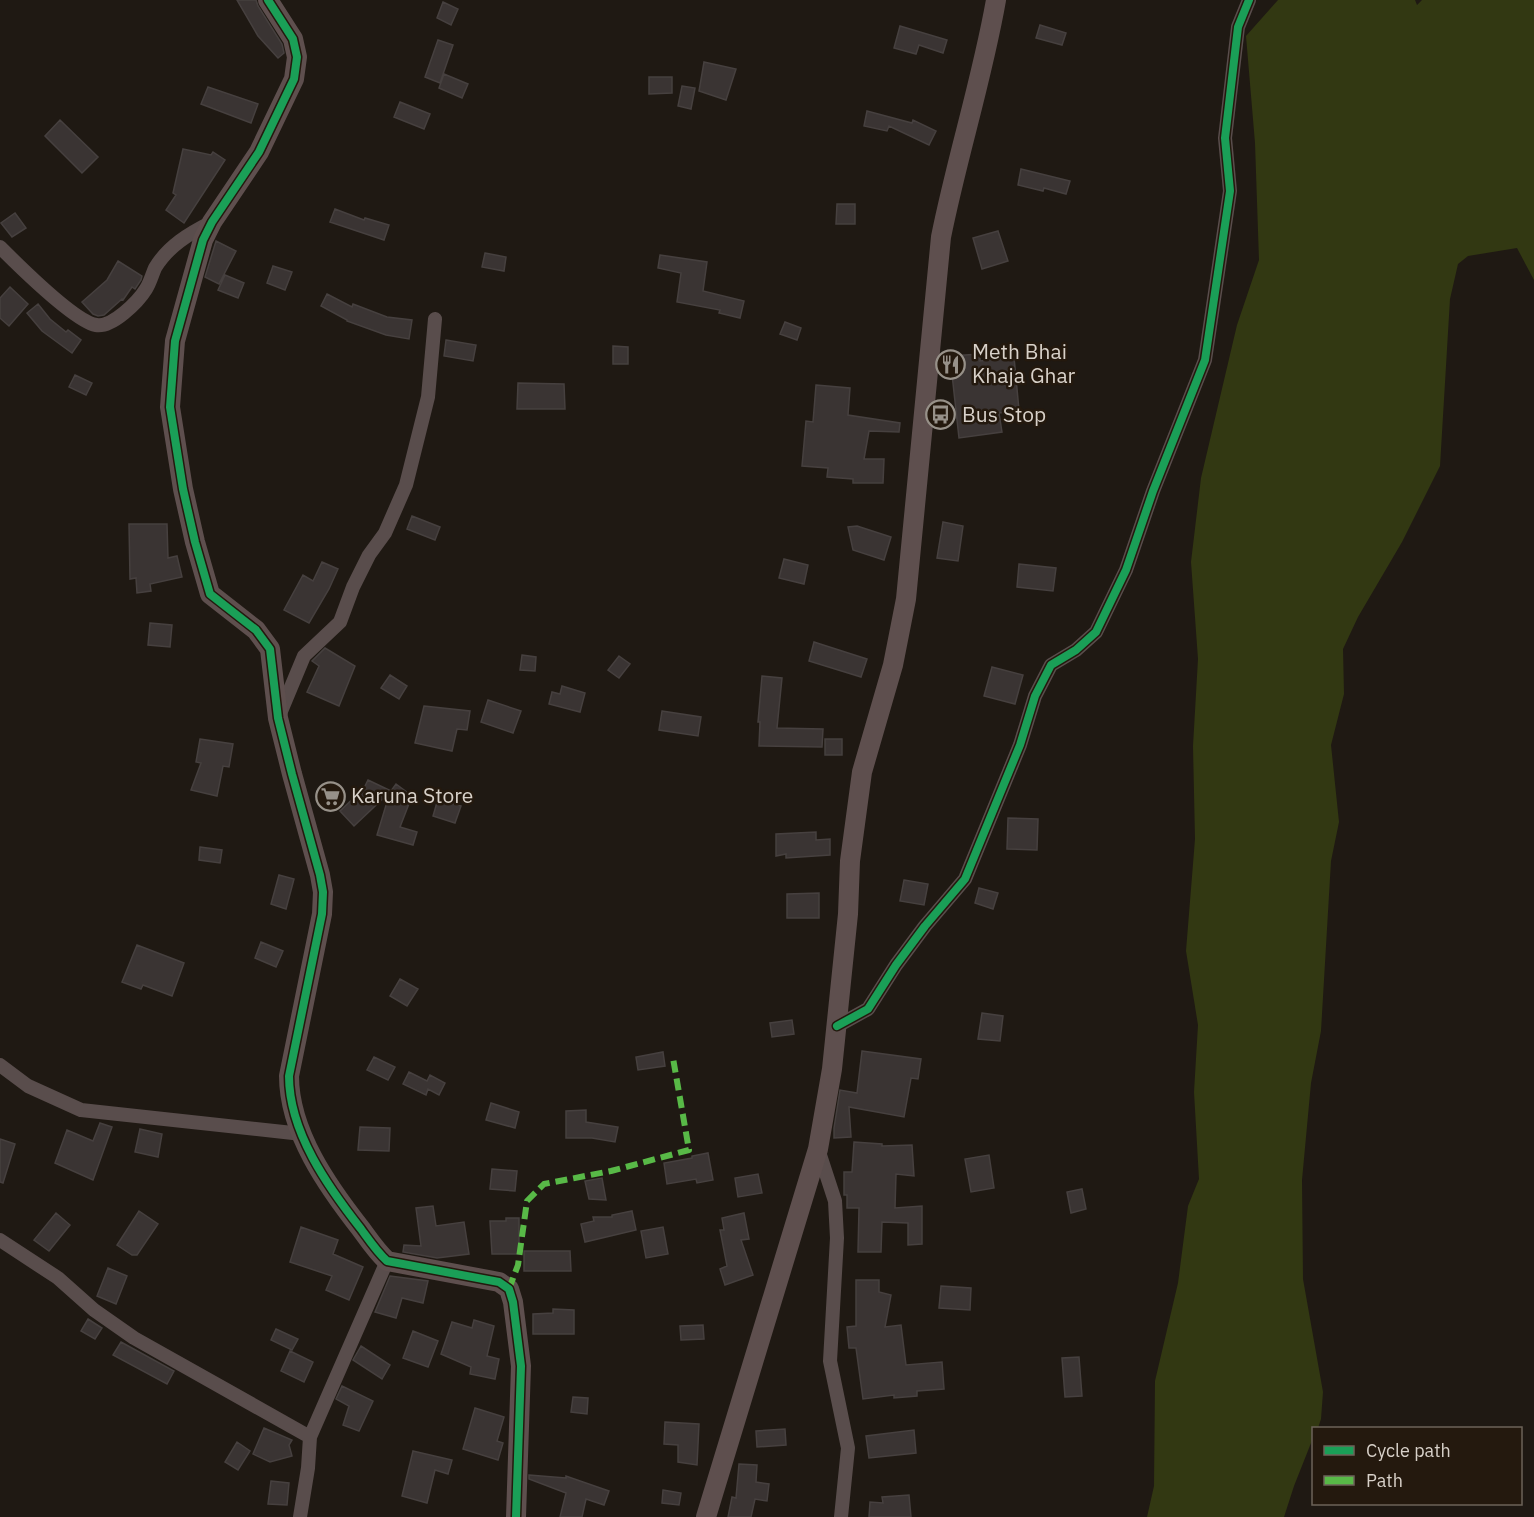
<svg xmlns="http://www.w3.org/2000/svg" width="1534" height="1517" viewBox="0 0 1534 1517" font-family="'IBM Plex Sans',sans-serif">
<rect width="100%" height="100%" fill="#1f1913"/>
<path fill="#323812" d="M1278,0H1415L1417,5L1422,0H1534V280L1517,248L1468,256L1458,264L1450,299L1440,466L1402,542L1358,617L1343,649L1344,694L1331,745L1339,822L1331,861L1321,1031L1311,1083L1302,1180L1303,1279L1323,1392L1321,1419L1318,1428H1314L1313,1438L1294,1486L1284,1517H1147L1154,1486L1155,1381L1178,1283L1188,1206L1199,1179L1194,1092L1198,1025L1186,951L1195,839L1193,746L1198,659L1191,562L1201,478L1237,325L1259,260L1255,143L1246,36Z"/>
<path fill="#3a3433" stroke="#46403f" stroke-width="1.5" d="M237,0H256L258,6L282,44L284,53L278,58L258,36Z
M443,2L458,9L451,25L437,18Z
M1040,25L1066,33L1062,45L1036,38Z
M900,26L947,40L943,53L919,45L916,54L894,48Z
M438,40L453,45L440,83L425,77Z
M704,62L736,69L726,100L699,91Z
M444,74L468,84L462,98L439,88Z
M649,77H672V93L649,94Z
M682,86L695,88L691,109L678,106Z
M208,87L258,104L251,123L201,104Z
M400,102L430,114L424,129L394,117Z
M867,111L912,123L913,120L936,131L929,145L889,126L887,131L864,126Z
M60,120L98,157L82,173L45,136Z
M183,149L211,155L213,152L225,160L184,223L166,210L176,195L173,193Z
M1021,169L1070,181L1066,194L1044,188L1043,191L1018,185Z
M837,204H855V224H836Z
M335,209L364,220L365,218L389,225L384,240L330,222Z
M15,213L26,228L12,237L1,223Z
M998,231L1008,261L982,269L973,238Z
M216,241L236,251L219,284L205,277Z
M485,253L506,257L504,271L482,267Z
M660,255L707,262L703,291L744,301L740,318L719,313L720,310L677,302L681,273L658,268Z
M118,261L142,276L141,280L135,289L132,287L123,300L122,299L104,315L98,316L93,314L82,302L107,280Z
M273,266L292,272L285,290L267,283Z
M225,275L244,283L238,298L218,290Z
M10,287L28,304L9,326L0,318V298Z
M327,294L352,307L353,304L387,317L412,320L409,339L386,335L347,321V320L321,306Z
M38,304L50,319L66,332L68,330L81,340L72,353L42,331L27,313Z
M785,322L801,328L797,340L780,334Z
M446,340L476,345L473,361L444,356Z
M613,346L628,347V364H613Z
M980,354V361L1014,357L1019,410L999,413L1002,432L959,438L950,356Z
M75,375L92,383L86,395L69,387Z
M518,383L564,384L565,409H517Z
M816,385L850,388L848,415L900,423L899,432L869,431L864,459H884L883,483H853V479L827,477L828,468L802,466L806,421L813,422Z
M412,516L440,527L435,540L407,529Z
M943,522L963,526L958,561L937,558Z
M129,524H167L168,558L177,556L182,577L150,584L151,591L137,593L136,578L130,579Z
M857,526L891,537L884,560L853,550L848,527Z
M784,559L808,565L804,584L779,578Z
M322,562L338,569L329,589L309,623L284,610L303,575L313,581Z
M1019,564L1056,568L1053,591L1017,587Z
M150,623L172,625L170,647L148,645Z
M814,642L867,659L861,677L809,661Z
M325,648L355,666L339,706L307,692L319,666L312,661Z
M522,655L536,657L535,671L520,670Z
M619,656L630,664L619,678L608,670Z
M992,667L1023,675L1015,704L984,696Z
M390,675L407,686L399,699L381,688Z
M762,676L782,678L777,728L823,729L822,747L759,746L760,722H758Z
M562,686L585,693L580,712L549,704L552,692L560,694Z
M488,700L521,711L513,733L481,722Z
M424,706L470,711L467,730L457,729L452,751L415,743Z
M662,711L701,717L698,736L659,730Z
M200,739L233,744L229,767L223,766L217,796L191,790L201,763L196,762Z
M825,739H842V755H825Z
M368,780L391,791L396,784L412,796L400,827L417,832L413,845L377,835L390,792L354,826L340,811L364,788Z
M438,799L461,806L455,823L433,816Z
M1008,818L1038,819L1037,850L1007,849Z
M816,832V840L830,839V855L786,858V854L776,856V834Z
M200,847L222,850L220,863L199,860Z
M279,875L294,879L286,909L271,904Z
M904,880L928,884L924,905L900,901Z
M979,888L998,893L993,909L975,903Z
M819,893V918H787V894Z
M261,942L283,951L276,967L255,958Z
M137,945L184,963L172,996L143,985L141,989L122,982Z
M400,979L418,989L407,1006L390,996Z
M982,1013L1003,1016L1000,1041L978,1039Z
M792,1020L794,1034L772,1037L770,1023Z
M862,1051L921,1059L918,1079L911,1078L904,1117L849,1107L851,1137L834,1138V1128L840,1090L857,1093Z
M663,1052L665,1066L638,1070L636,1057Z
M374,1057L395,1067L388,1080L367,1070Z
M409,1072L427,1081L430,1075L445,1083L439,1095L428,1089L426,1095L403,1084Z
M491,1103L519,1112L515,1128L486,1120Z
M586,1110V1122L618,1127L615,1142L592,1138H566V1111Z
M100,1123L112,1127L93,1180L55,1163L67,1130L93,1141Z
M360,1127L390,1128L389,1151L358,1150Z
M140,1129L162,1134L158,1157L135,1152Z
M0,1139L15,1144L3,1183L0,1182Z
M854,1142L882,1144V1146L912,1145L914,1176L896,1174L895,1208L922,1206V1244L908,1245V1223L882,1222L881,1252H858L859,1208H847V1195H844V1172H852Z
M708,1153L713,1180L697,1183L696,1179L667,1184L664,1163L692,1158V1156Z
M989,1155L994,1188L971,1192L965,1159Z
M492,1169L517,1171L515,1191L490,1189Z
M758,1174L762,1193L738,1197L735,1178Z
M602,1178L606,1200L589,1199L585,1181Z
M1082,1189L1086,1209L1071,1213L1067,1192Z
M433,1206L436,1226L464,1222L469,1254L437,1258L403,1252L404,1245L421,1246L416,1208Z
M139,1211L158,1224L137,1255H132L117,1245Z
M632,1211L636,1230L585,1242L581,1224L594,1221L593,1217H612V1215Z
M56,1213L70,1225L49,1251L34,1240Z
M744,1213L749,1239L741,1240L753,1275L725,1285L720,1269L727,1266L720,1230H724L722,1218Z
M506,1218H519V1254H492L490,1221H506Z
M301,1227L338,1240L333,1254L363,1267L349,1300L326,1290L332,1276L290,1262Z
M663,1227L668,1254L646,1258L641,1231Z
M524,1251H570L571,1271H524Z
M108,1268L127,1276L116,1304L97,1296Z
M390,1276L428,1281L423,1303L402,1298L396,1318L375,1312Z
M856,1280H879V1292L891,1295L885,1327L901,1325L906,1365L942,1362L944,1389L917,1391V1396L894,1398V1395L863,1399L856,1348H849L847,1327L856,1326Z
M941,1286L971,1288L970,1310L939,1308Z
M553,1309L574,1310V1334H533V1314L553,1313Z
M88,1319L102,1328L95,1339L81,1331Z
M474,1320L494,1326L487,1356L499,1359L495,1379L470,1374L471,1367L441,1354L452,1322L472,1328Z
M703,1325L704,1339L681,1340L680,1326Z
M276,1329L298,1339L292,1350L271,1340Z
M413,1331L438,1341L428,1367L403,1358Z
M121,1342L174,1371L167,1384L113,1355Z
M361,1346L390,1365L382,1379L353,1360Z
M290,1351L313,1362L304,1382L281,1371Z
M1079,1357L1082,1396L1065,1397L1062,1358Z
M342,1386L373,1401L359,1431L343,1425L349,1406L336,1399Z
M573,1397L588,1398L587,1414L571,1412Z
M475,1408L504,1417L497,1441L503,1443L498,1460L463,1449Z
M665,1422L699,1424L697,1465L678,1462V1445L664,1444Z
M264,1428L292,1440L289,1445L292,1456L270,1462L253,1454Z
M785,1429L786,1445L757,1447L756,1431Z
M914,1430L916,1453L869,1458L866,1436Z
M237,1442L250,1451L238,1470L225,1462Z
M413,1451L452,1460L448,1474L435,1470L427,1503L402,1496Z
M739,1464L757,1465L756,1482L769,1484L767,1501L755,1499L751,1517H728L732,1497L736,1498Z
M529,1475L566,1478V1476L609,1491L604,1505L586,1499L582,1517H560L566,1493L529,1479Z
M271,1481L289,1483L287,1505L268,1504Z
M663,1490L681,1493L679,1505L662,1503Z
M909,1495L911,1517H869L870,1502L883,1503L882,1497Z"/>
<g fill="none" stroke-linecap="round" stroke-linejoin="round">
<path stroke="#594d4c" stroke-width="14" d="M0,247C18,265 74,321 96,325C112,328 138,302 146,289C150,283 152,275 155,268C168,246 190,233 212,222
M279,716L304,656L340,622L353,587L369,555L385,533L406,485L428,397L435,319
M837,1026L868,1009L896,965L925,926L965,879L1020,745L1035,696L1051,665L1076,650L1096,632L1126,570L1153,491L1205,360L1230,191L1225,138L1238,27L1249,0
M0,1065L28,1086L81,1110L302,1134
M818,1149L835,1201L837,1238L830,1361L848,1448L841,1517
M0,1240L58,1278L94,1310L134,1338L310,1437L387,1261
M300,1517L308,1468L310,1437"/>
<path stroke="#5e4f4e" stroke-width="20" d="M268,0L293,39L297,57L294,79L259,152L212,222L203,240L175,341L170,407L183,489L195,542L210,594L256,630L270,649L278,718L292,774L320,875L323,892L322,914L289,1076C289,1132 328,1187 361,1229C369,1240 377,1252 387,1261L499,1282L509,1289L513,1302L521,1366L516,1517
M706,1517L818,1149L832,1069L848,914L850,861L862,772L893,665L906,599L941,237C957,157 982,80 996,0"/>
<path stroke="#58b947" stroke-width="6" stroke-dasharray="12 6" stroke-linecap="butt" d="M509,1289L518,1265L527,1201L544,1184L611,1171L689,1150L673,1058"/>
<defs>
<path id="cycleway" d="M268,0L293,39L297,57L294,79L259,152L212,222L203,240L175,341L170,407L183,489L195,542L210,594L256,630L270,649L278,718L292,774L320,875L323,892L322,914L289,1076C289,1132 328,1187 361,1229C369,1240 377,1252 387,1261L499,1282L509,1289L513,1302L521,1366L516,1517
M837,1026L868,1009L896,965L925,926L965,879L1020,745L1035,696L1051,665L1076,650L1096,632L1126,570L1153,491L1205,360L1230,191L1225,138L1238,27L1249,0"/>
</defs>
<use href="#cycleway" stroke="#24190e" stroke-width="11"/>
<use href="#cycleway" stroke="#1a9f57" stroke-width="8"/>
</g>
<defs>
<symbol id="restaurant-ring" viewBox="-11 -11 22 22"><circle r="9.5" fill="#24190e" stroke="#979189" stroke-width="1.5"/><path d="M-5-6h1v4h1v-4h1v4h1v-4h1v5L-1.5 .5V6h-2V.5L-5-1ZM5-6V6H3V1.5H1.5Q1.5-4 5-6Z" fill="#979189"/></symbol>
<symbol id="bus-ring" viewBox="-11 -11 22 22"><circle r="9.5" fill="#24190e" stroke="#979189" stroke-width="1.5"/><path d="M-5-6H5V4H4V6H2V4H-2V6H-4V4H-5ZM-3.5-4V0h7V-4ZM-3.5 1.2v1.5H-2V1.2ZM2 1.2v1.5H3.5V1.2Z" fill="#979189"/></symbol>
<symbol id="supermarket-ring" viewBox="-11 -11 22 22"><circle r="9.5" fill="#24190e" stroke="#979189" stroke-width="1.5"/><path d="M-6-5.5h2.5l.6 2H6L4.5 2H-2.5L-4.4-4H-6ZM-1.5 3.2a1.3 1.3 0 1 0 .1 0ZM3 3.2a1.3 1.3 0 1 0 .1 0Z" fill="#979189"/></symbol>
</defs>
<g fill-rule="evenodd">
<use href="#restaurant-ring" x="934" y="348" width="33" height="33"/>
<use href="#bus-ring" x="924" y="398" width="33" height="33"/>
<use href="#supermarket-ring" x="314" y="780" width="33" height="33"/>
</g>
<g text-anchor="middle" stroke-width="5" stroke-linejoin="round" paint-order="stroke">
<g font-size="21" fill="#d8d1c9" stroke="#24190e" text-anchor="start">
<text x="972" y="359">Meth Bhai<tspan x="972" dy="24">Khaja Ghar</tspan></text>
<text x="962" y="422">Bus Stop</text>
<text x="351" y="803">Karuna Store</text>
</g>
</g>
<rect x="1312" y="1427" width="210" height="78" fill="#24190e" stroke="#6c6359" stroke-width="1.5"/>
<rect x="1324" y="1446" width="30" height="9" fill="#1a9f57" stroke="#6c6359" stroke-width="1.5"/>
<text x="1366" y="1457" font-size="18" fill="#d8d1c9">Cycle path</text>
<rect x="1324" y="1476" width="30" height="9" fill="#58b947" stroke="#6c6359" stroke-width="1.5"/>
<text x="1366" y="1487" font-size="18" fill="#d8d1c9">Path</text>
</svg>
